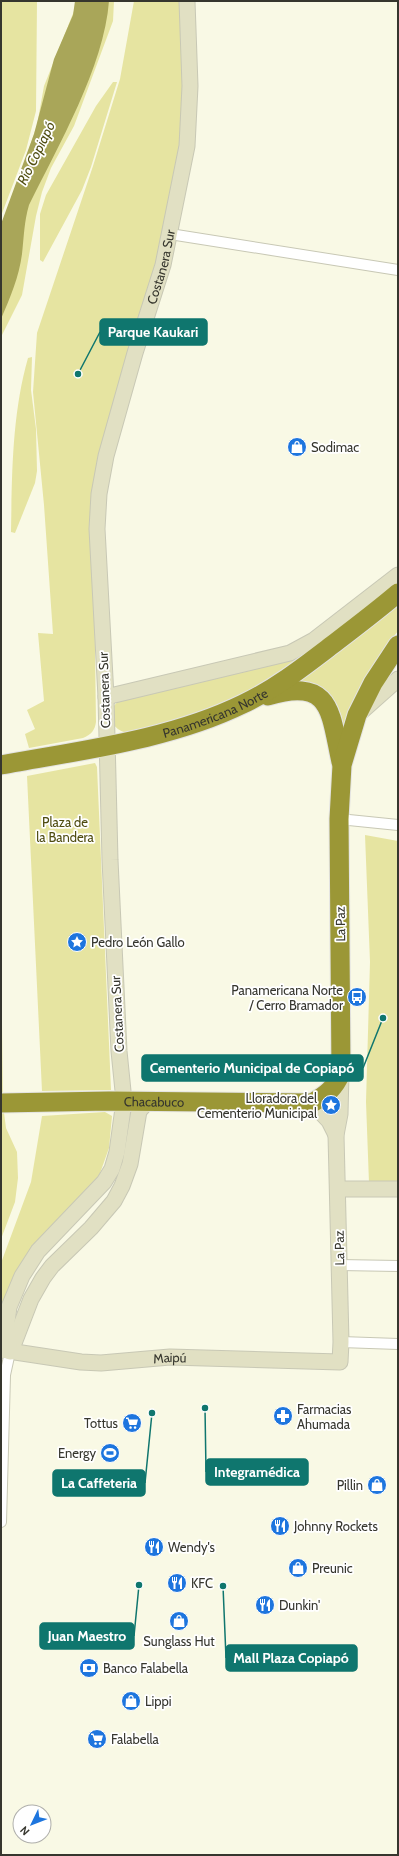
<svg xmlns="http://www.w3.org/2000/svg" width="399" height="1856" viewBox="0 0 399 1856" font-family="Cabin,sans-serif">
<rect width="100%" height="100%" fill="#f9f9e5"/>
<path fill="#e6e4a1" d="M1,1H37L36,111L26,150L1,216Z
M78,1H114L113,21L74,126L51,168L42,192L36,216L22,295L1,337V231L37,125L44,86Z
M134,1H184V145L176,201L93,503L96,722C95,730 91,735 83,738L29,748L25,734L35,729L27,710L44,701L38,633L53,634L44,505L33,392L37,333L93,166L120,79Z
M113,82H117L91,167L82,190L43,262L40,260V214L46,195L96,106Z
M32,357L31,390L36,429L37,471L35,483L15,533L11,532C12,474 12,414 28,358Z
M398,603V631L384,649L345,735C343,719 340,702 325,693C318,688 300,686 291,685Z
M315,646L282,674L217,708L128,733C111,730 104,712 119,701Z
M95,763L97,767L111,1090L42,1091L27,776Z
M365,835L398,841V1183H369L366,1102L370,962Z
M1,942L3,1105L6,1128L17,1152L18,1178L15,1202L1,1239Z
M105,1112L112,1116L109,1148L99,1176L81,1199L58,1222L1,1322V1263L31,1182L42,1116Z"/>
<path fill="#a9a659" d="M75,1H109C104,67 58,146 29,205C24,222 24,237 22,254C19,277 10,298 1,319V224L34,134L54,59L73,15Z"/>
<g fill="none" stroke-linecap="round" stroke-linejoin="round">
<defs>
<path id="street" d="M170,234L398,270
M339,819L398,825
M339,1265L398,1266
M341,1342L398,1344
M1,1522L5,1375L10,1352"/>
<g id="secondary">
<path d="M106,697L290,653L314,640L398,575"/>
<path d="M361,712L398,679"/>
<path d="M312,1103L329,1121L336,1135"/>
<path d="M338,1189H398"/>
<path id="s1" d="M2,1350L81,1362L101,1363L170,1357L340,1362L341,1342L336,1135L340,1114L341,1073"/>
<path d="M11,1351L31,1299L43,1278L52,1266L91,1228L114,1201L122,1186L130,1164L139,1111L148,1101"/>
<path id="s2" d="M10,1352L7,1322L9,1307L22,1276L38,1251L104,1182L112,1169L117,1152L124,1101L119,1051L110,860L106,697L97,529L99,494L106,456L135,353L163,265L187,146L190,86L187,1"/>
</g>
<g id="highway">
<path d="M268,696C332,677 330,712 341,762"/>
<path id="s3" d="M1,765C82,750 169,740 243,704C277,688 307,664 336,642C357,626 378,610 398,593"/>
<path id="s4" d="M1,1103L109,1101L312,1103C326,1095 335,1088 341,1073L339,819L342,765L357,715L373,683L398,645"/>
</g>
</defs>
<use href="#street" stroke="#c8c8b5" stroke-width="12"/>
<use href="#secondary" stroke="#c8c8b5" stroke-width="17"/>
<use href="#highway" stroke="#e3e3e2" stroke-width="21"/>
<use href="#street" stroke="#fff" stroke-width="10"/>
<use href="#secondary" stroke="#e1e0c3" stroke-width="15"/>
<use href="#highway" stroke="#9b9736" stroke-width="19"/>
</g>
<defs>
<symbol id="shop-disc" viewBox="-11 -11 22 22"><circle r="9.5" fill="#1d75de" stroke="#fff"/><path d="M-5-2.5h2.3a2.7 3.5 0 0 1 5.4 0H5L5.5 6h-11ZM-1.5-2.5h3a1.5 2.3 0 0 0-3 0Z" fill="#fff"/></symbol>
<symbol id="sight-disc" viewBox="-11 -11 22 22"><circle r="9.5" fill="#1d75de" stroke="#fff"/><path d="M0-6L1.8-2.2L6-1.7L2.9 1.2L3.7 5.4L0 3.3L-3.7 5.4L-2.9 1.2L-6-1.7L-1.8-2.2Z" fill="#fff"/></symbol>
<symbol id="bus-disc" viewBox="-11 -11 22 22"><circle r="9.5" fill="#1d75de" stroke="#fff"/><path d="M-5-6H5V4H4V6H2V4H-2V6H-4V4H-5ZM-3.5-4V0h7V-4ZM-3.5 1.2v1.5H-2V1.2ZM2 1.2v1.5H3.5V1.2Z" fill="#fff"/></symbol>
<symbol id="pharmacy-disc" viewBox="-11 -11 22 22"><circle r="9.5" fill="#1d75de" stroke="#fff"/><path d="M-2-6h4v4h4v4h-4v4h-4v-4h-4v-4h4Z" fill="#fff"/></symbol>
<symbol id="supermarket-disc" viewBox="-11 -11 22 22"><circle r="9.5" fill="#1d75de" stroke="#fff"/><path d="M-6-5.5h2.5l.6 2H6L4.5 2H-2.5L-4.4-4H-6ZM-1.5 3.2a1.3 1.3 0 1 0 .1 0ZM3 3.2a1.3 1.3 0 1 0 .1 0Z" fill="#fff"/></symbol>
<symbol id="stadium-disc" viewBox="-11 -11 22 22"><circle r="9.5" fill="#1d75de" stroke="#fff"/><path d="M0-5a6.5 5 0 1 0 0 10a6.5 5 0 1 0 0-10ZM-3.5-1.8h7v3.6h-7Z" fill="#fff"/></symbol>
<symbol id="restaurant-disc" viewBox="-11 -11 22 22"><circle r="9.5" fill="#1d75de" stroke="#fff"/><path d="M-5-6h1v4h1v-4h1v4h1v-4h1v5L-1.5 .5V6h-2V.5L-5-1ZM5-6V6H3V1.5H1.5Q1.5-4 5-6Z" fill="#fff"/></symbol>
<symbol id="bank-disc" viewBox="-11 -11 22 22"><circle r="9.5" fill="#1d75de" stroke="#fff"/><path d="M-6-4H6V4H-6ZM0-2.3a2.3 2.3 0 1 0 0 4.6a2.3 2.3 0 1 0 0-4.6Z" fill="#fff"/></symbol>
</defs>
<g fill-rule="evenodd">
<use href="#shop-disc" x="286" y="436" width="22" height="22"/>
<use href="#sight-disc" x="66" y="931" width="22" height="22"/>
<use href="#bus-disc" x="346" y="986" width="22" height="22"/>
<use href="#sight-disc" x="320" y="1094" width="22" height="22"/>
<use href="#pharmacy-disc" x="272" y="1405" width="22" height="22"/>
<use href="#supermarket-disc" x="121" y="1412" width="22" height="22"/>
<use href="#stadium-disc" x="99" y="1442" width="22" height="22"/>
<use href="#shop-disc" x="366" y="1474" width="22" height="22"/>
<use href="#restaurant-disc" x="269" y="1515" width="22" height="22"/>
<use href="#restaurant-disc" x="143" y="1536" width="22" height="22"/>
<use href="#shop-disc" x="287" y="1557" width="22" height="22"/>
<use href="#restaurant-disc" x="166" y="1572" width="22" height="22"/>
<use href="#restaurant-disc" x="254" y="1594" width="22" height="22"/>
<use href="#shop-disc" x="168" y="1610" width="22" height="22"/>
<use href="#bank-disc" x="78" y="1657" width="22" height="22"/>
<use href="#shop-disc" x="120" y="1690" width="22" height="22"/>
<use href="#supermarket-disc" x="86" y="1728" width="22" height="22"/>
</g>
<g text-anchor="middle" stroke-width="3.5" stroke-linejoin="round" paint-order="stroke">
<g font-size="13" fill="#36362e" stroke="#fff">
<text dy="5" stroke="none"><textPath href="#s2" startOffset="1132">Costanera Sur</textPath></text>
<text transform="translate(104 690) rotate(-92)" y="5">Costanera Sur</text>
<text dy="5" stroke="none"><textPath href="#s3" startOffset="221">Panamericana Norte</textPath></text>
<text transform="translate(340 924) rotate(-91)" y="5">La Paz</text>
<text transform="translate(117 1014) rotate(-93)" y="5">Costanera Sur</text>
<text dy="5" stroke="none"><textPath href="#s4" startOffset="153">Chacabuco</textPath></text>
<text transform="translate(339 1248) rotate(-91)" y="5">La Paz</text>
<text dy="5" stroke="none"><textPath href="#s1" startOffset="169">Maipú</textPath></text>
</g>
<g font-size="13" fill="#36362e" stroke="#fff" text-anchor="start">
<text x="311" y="452">Sodimac</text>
<text x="91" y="947">Pedro León Gallo</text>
<text x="343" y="995" text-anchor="end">Panamericana Norte<tspan x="343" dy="15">/ Cerro Bramador</tspan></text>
<text x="317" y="1103" text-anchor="end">Lloradora del<tspan x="317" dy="15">Cementerio Municipal</tspan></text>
<text x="297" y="1414">Farmacias<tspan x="297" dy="15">Ahumada</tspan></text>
<text x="118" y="1428" text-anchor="end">Tottus</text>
<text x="96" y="1458" text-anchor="end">Energy</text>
<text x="363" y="1490" text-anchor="end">Pillin</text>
<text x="294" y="1531">Johnny Rockets</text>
<text x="168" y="1552">Wendy's</text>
<text x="312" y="1573">Preunic</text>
<text x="191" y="1588">KFC</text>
<text x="279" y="1610">Dunkin'</text>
<text x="179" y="1646" text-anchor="middle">Sunglass Hut</text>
<text x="103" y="1673">Banco Falabella</text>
<text x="145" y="1706">Lippi</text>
<text x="111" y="1744">Falabella</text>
</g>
<g font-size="13" fill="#4f4c10" stroke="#fff">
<text x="65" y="827">Plaza de<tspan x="65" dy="15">la Bandera</tspan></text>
</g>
<g font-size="14" font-style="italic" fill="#504d12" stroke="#fff">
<text transform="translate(36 153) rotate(-64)" y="5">Río Copiapó</text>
</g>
</g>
<path fill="none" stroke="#0f766e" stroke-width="1.5" d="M78 374L100 332M383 1018L363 1068M205 1408L206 1472M152 1413L145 1483M139 1585L134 1636M223 1586L226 1658"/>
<g fill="#0f766e" stroke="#fff" stroke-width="1.5">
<circle cx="78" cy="374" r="4"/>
<circle cx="383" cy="1018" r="4"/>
<circle cx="205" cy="1408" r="4"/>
<circle cx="152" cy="1413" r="4"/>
<circle cx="139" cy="1585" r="4"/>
<circle cx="223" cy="1586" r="4"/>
</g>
<g fill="#0f766e" stroke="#0f766e" stroke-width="1.5">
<rect x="100" y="319" width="107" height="26" rx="4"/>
<rect x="142" y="1055" width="221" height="26" rx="4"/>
<rect x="206" y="1459" width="102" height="26" rx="4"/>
<rect x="53" y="1470" width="92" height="26" rx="4"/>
<rect x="40" y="1623" width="94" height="26" rx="4"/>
<rect x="226" y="1645" width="131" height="26" rx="4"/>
</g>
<g font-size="14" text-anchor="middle" font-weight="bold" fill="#fff">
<text x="153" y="337">Parque Kaukari</text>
<text x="252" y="1073">Cementerio Municipal de Copiapó</text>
<text x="257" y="1477">Integramédica</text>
<text x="99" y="1488">La Caffeteria</text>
<text x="87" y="1641">Juan Maestro</text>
<text x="291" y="1663">Mall Plaza Copiapó</text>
</g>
<rect width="399" height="1856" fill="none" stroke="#36362e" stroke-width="4"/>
<g transform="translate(32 1824) rotate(227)"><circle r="19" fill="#ffffff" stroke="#afafab"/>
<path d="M0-3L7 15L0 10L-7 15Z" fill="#1d75de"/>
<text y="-6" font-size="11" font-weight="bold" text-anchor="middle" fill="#36362e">N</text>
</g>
</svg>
